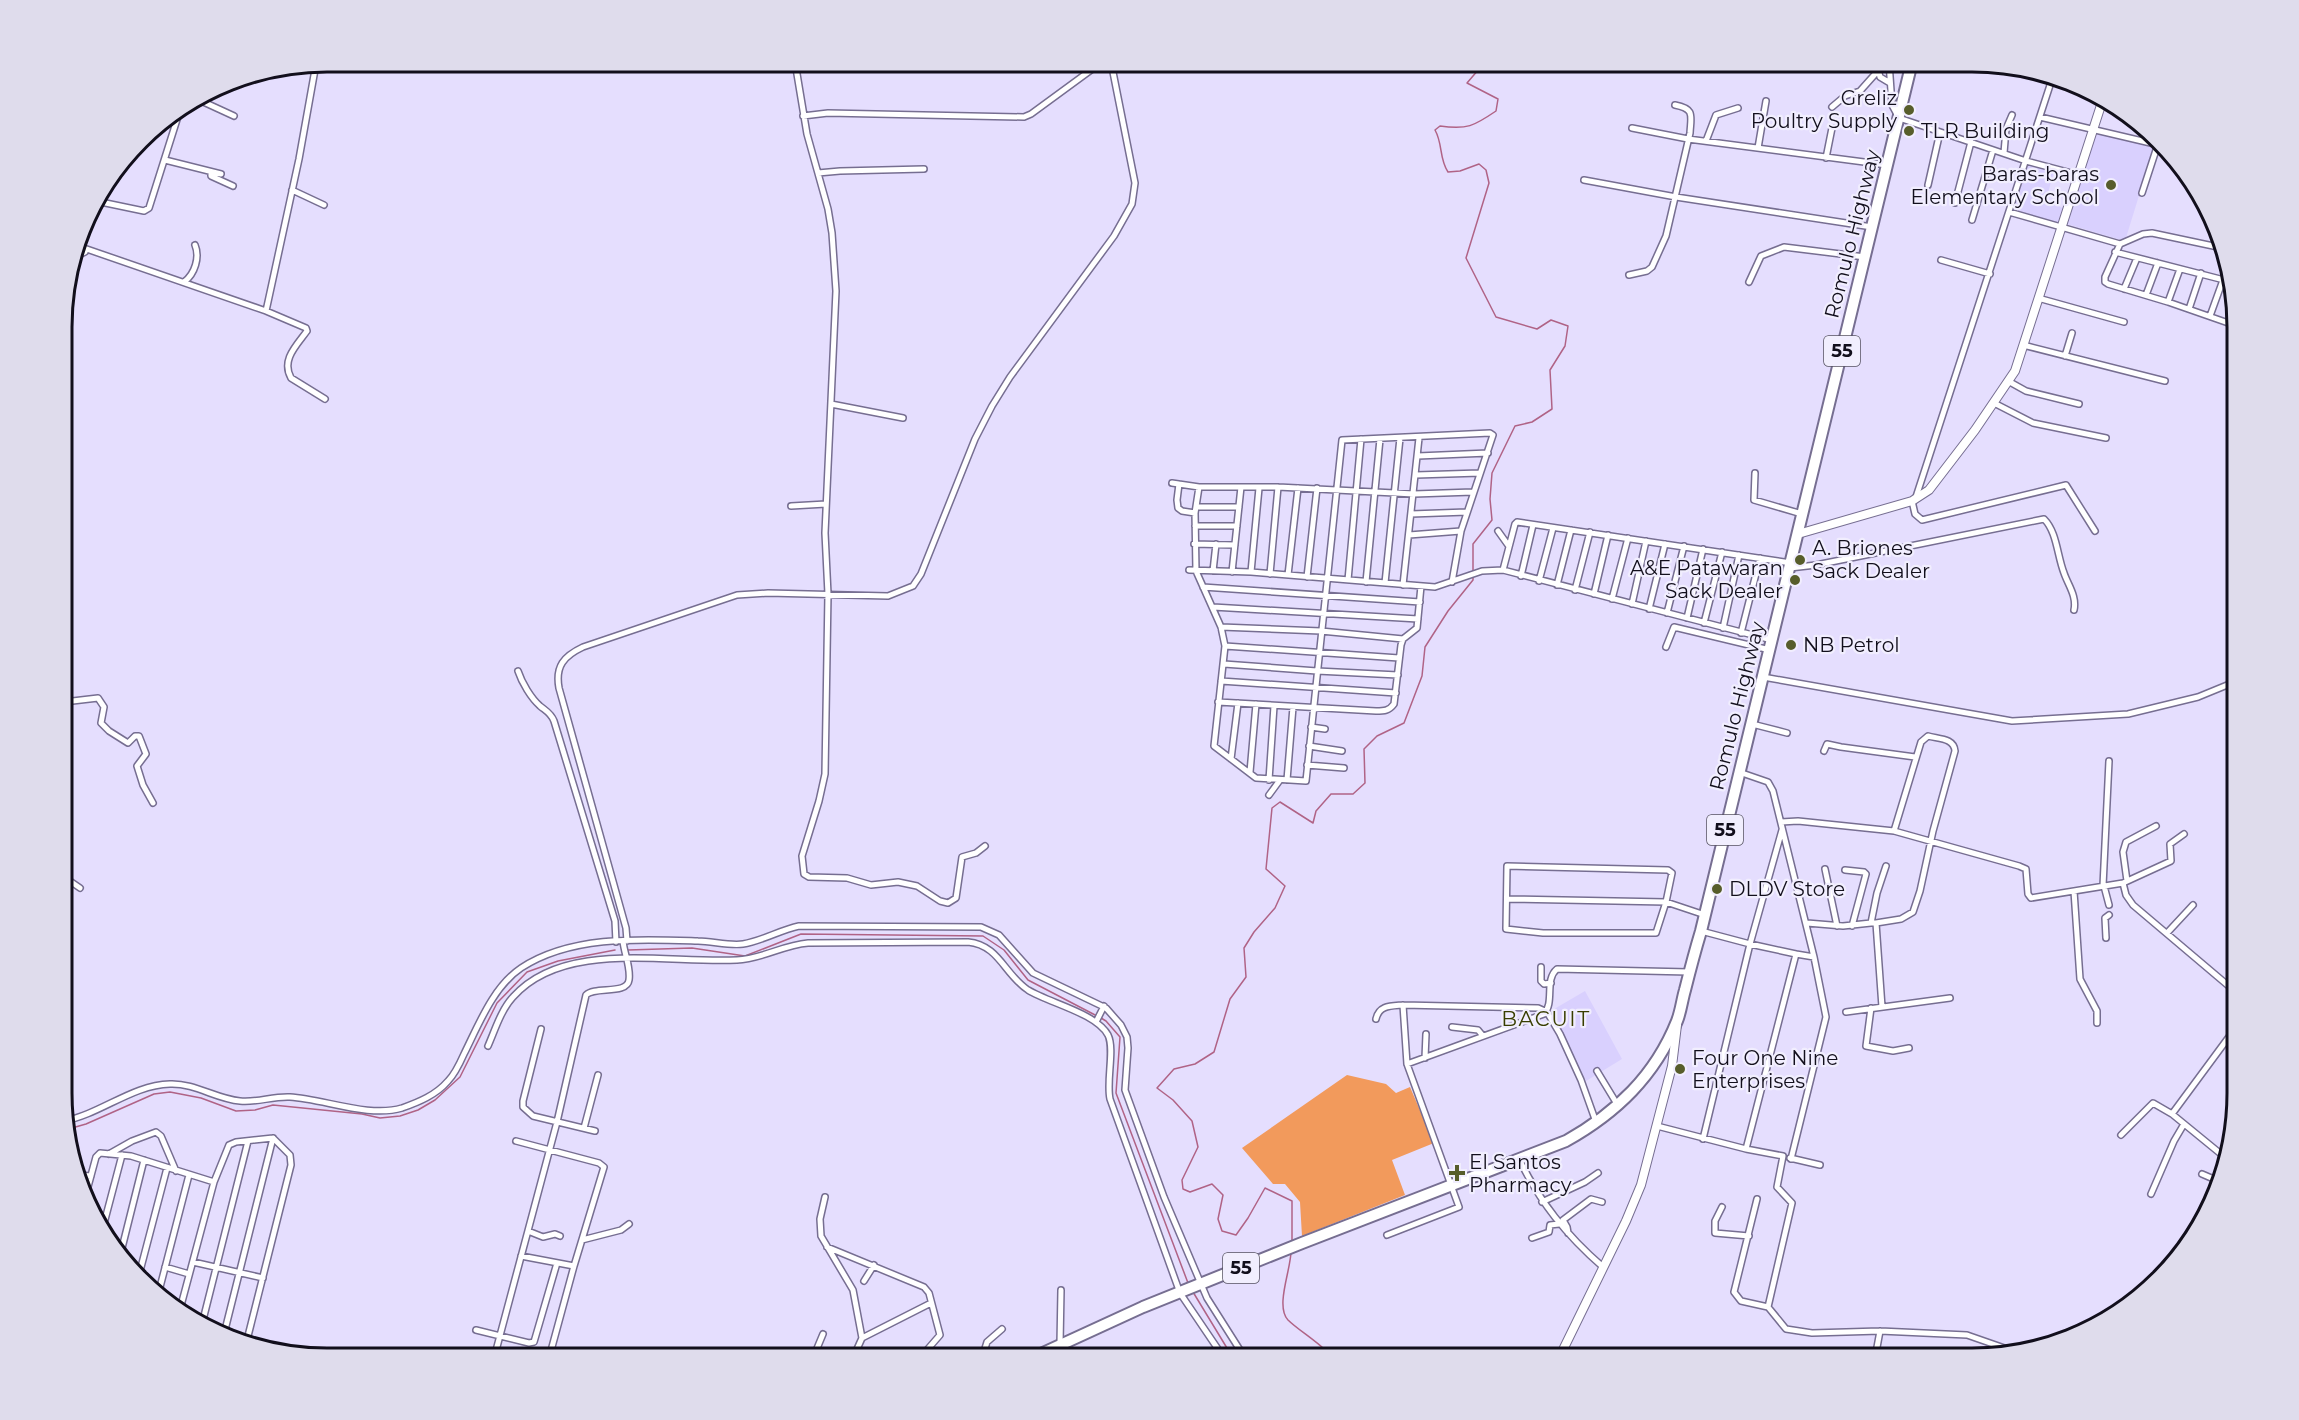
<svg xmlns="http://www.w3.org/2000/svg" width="2299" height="1420" viewBox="0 0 2299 1420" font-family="Montserrat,sans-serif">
<rect width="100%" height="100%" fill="#e5defe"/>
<path fill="#d9d0fe" d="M2095,132L2154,147L2125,241L2067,224Z
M2028,164L2054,170L2046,201L2065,209L2060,224L2014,210Z
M1585,991L1622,1059L1586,1081L1549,1012Z"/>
<path fill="#f29a5c" d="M1347,1075L1386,1084L1396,1093L1410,1087L1434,1143L1392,1160L1405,1195L1302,1236L1300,1202L1285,1184H1273L1242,1148Z"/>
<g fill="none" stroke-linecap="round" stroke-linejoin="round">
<path stroke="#b06386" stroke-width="1.5" d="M628,950L692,948L745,956L801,934L983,936L1004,950L1028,980L1097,1016
M1101,1018L1106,1021L1120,1037L1116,1093L1188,1283
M65,1130L86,1124L154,1094L170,1092L201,1098L236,1111L255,1110L273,1105L362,1114L380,1118L400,1116L418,1110L435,1100L460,1077L497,1003L527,972L558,961L615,950
M1292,1243V1201L1265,1188L1248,1218L1236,1235L1222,1231L1218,1219L1223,1195L1212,1184L1190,1192L1183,1189L1182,1180L1198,1147L1192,1121L1173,1100L1157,1088L1174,1069L1195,1064L1214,1052L1230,999L1246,977L1244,948L1254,932L1275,908L1285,886L1266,869L1272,808L1280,802L1313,823L1316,811L1331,794H1353L1365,783L1364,749L1377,736L1404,723L1422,676L1425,647L1448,611L1473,580V544L1492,520L1490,499L1492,473L1515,426L1532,422L1552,409L1550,370L1565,346L1568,326L1551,320L1537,329L1496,317L1466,258L1489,183L1486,170L1479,164L1460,171L1448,172C1439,159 1443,144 1435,130L1440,126C1467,130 1474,126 1496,111L1498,99L1467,83L1485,62
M1291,1251C1291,1270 1275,1306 1288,1320C1297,1329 1315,1340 1325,1350V1358
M1193,1292L1233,1358"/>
<defs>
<path id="street" d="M795,62L807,134L828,209L832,233L836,291L825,533L828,594L825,774L819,801L802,856L804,874L809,877L847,878L871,885L898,882L917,886L940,901L948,903L956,898L962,857L976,853L985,846
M1876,62L1880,77L1890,83
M1889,62L1892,105L1899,118L2026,161L2079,175
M316,64L299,159L266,311L306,328L307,331C296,346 281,360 291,378L325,399
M197,99L234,116
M1832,107L1845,96L1860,91L1877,72
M803,116L828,113L1024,117L1031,114L1102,62
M2040,117L2155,144
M1632,128L1688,139L1887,165
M1706,141L1716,115L1738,108
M1758,148L1766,101
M2004,153L2006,129L2012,115
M1826,158L1832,128
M165,160L221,174
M211,172V176L233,186
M818,173L840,171L924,169
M1584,180L1676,197L1872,227
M1928,185L1940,132
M292,190L324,205
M2142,193L2157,147
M96,201L144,211L149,208L180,110
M1955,203L1971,142
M2009,212L2120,244L2105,277V282L2108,284L2168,302L2237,326
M1972,220L1993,150
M2120,244L2143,234L2152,233L2218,247
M78,246L266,311
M2115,252L2228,281
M75,257L85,252
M1941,260L1990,274
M1629,275L1647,271L1652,267L1666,236L1690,133C1691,115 1695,109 1675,105
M184,282C195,274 200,257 195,245
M1749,282L1761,256L1784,247L1865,257
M2124,289L2137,258
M2146,295L2158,263
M2038,298L2124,322
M2168,302L2180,269
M2189,309L2201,273
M2210,316L2223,280
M2231,324L2236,308
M2023,345L2165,381
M2065,356L2072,333
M2008,381L2026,391L2079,404
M1994,403L2033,423L2106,438
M831,404L903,418
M1418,456L1488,453
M1755,473L1754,500L1802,514
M1416,475L1480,473
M1172,483L1199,487H1278L1414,494L1473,492
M1179,484L1177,500L1178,508L1182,511L1195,513
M1199,487L1195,513L1196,571L1221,627L1225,646L1214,746L1256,778L1306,781L1342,440L1490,433L1493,435L1461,531L1452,582
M1915,500L2053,76
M1912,501L1915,514L1922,520L2066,485L2095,531
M791,506L826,504
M1197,507H1239
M1411,514L1467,512
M1195,526H1237
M1498,531L1508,545
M1409,535L1461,531
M1194,544L1235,545
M1790,568L1816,565L2044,519C2057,532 2057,555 2064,573C2068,585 2077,596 2074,610
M1189,570L1251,572L1435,587L1482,571L1503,570L1772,640
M1503,570L1515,524L1517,522L1791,563
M1213,571L1216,544
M1232,572L1241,487
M1251,572L1259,488
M1270,574L1278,487
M1288,575L1298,488
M1521,576L1533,525
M1307,577L1317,488
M1348,580L1361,439
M1539,581L1553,528
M1366,582L1380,439
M1385,583L1400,438
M1403,585L1419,438
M1557,585L1571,530
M1203,587L1420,602
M1575,590L1590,532
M1594,594L1608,535
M1612,599L1628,538
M1632,604L1646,541
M1213,607L1418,619
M1649,609L1665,544
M1667,613L1684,546
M1687,618L1703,549
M1704,623L1722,552
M1221,627L1321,631L1403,639
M1723,628L1739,555
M1741,633L1760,558
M1225,646L1399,658
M1666,647L1674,627L1770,650
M1224,664L1317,671L1398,675
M518,671C522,683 531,698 540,706C546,711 551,713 554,721L615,921L616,942
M1763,677L2012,721L2128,714L2198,697L2237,681
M1221,681L1396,693
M64,702L98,698L104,707L101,723L109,731L128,743L135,736H139L146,754L137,766L143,785L153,803
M1218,702L1376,711C1384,711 1389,711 1394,704L1401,645L1403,639L1417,628L1421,586
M1752,724L1787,733
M1311,727L1325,729
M1309,746L1342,751
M1824,751L1827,744L1841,747L1915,757
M1231,759L1238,703
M1307,765L1344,768
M1250,772L1256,704
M1739,772L1768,782L1773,791L1814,957L1796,954
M1269,780L1274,706
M1287,780L1293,707
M1269,795L1280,780
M1781,822L1798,821L1894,831L2019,866L2026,869L2028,894L2031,898L2123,883L2126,895L2133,905L2237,993
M1507,866L1668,870L1672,873L1666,902L1656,933H1543L1506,929Z
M1825,869L1837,926
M1845,870L1864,872L1866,874L1852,926
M64,877L80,888
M2127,881L2123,852L2126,842L2156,826
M2123,883L2171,861L2170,844L2184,834
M2103,886L2109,761
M2104,886L2109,905
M2074,891L2080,979L2097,1011V1023
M1507,899L1666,902L1705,915
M1807,923L1843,926L1871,923L1877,893L1886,866
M1873,923H1876L1882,1007
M1876,923L1901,919L1913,912L1920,891L1933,831L1955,751C1954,738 1939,739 1928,736L1921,742L1894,831
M1701,931L1750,944L1782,830
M2167,933L2193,905
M2106,938L2105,918L2109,915
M627,941L626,928L559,688C555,666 564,656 583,647L737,595L768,593L888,596L913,586L921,574L975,439L992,406L1010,377L1114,236L1132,204L1135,183L1111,62
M1541,967V981L1544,984L1551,983
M1871,1008L1866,1046L1893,1051L1909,1048
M1846,1012L1950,998
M1376,1019C1379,1005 1391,1006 1403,1005
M1096,1022L1104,1006
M1452,1027L1478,1030L1483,1036
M541,1029L523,1101V1107L533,1116L595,1131
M488,1046C495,1030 501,1010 513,997C564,939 669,964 737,960C762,959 783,945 808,943L968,942C999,945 1004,974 1028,990C1049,1003 1096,1013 1108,1035C1115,1049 1106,1081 1110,1099L1180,1293L1224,1358
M1425,1058L1426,1034
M1407,1064L1403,1005L1538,1008L1547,1012L1560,1034L1581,1080L1596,1122
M1597,1071L1617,1104
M2172,1114L2237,1026
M64,1121C101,1114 132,1085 170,1084C195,1083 216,1099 240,1101C256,1103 273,1096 290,1097C324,1099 369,1118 402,1108C419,1102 436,1095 448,1081C455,1074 460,1063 464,1054C479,1024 493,987 521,968C571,935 641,939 698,941C712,941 729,946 743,944C762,941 780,930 799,926L981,927L999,935L1033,973L1106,1008L1121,1025L1127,1037L1128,1048L1125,1090L1164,1197L1207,1298L1245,1358
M1657,1126L1746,1149
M584,1128L598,1075
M2121,1135L2153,1103L2172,1114L2227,1159
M1703,1139L1750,944L1796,954L1746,1149L1783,1156L1777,1187L1792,1203L1768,1307L1786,1329L1812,1333L1880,1331L1967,1335L2013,1351
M516,1141L599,1163L604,1167L574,1266L549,1358
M109,1154L132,1141L156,1132L161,1136L176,1171
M1790,1158L1820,1165
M1519,1159C1540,1202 1566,1235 1603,1267
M1791,1159L1826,1017L1814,957
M2202,1174L2216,1180L2226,1166
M80,1175L91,1176
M86,1194L96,1157L100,1153L131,1156L214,1182
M2151,1194L2174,1141L2184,1124
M825,1197L820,1219L821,1236L853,1290L862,1338L853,1358
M1757,1199L1734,1292L1741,1301L1768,1307
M1542,1202L1585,1182L1598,1173
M1722,1207L1715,1221V1233L1749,1236
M102,1231L122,1155
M528,1231L543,1237L555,1234L560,1236
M1568,1233L1567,1227L1563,1220L1591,1199L1602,1202
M1387,1235L1459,1207L1407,1064L1544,1014C1555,1002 1544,980 1557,969L1689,972
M1532,1238L1549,1232L1550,1225L1559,1224
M582,1240L621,1230L629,1224
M827,1247L924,1287L929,1293L940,1335L920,1358
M121,1252L144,1160
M521,1256L574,1266
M193,1262L263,1278
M165,1267L189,1274
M140,1271L167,1168
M864,1281L874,1265
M159,1291L189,1175
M179,1313L214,1182L229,1145L236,1142L273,1138L290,1155L291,1165L246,1344
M202,1324L248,1141
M476,1330L529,1343L534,1342L557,1263
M224,1334L273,1138
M862,1338L931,1303
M1060,1344L1061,1290
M494,1358L557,1122L586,995C595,986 627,995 629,980C631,967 624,953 623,941
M813,1358L823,1334
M982,1358L987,1342L1002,1329
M1875,1358L1880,1331"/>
<path id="secondary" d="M1798,534L1912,501L1929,490L1975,430L2015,371L2103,99
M1559,1358L1626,1221L1641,1185L1672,1066L1677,1025"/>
<path id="highway" d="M1032,1358L1143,1307L1302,1243L1566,1141C1616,1113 1655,1076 1677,1021C1681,1011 1682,1000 1685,990C1690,970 1695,951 1701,931L1912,62"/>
</defs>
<use href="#street" stroke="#766e91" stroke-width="8"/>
<use href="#secondary" stroke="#766e91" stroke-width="10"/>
<use href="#highway" stroke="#766e91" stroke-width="14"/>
<use href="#street" stroke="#fff" stroke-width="5"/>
<use href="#secondary" stroke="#fff" stroke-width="8"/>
<use href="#highway" stroke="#fff" stroke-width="10"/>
</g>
<g fill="#575d2b" stroke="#f1eefe" stroke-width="2">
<circle cx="1909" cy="110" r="6"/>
<circle cx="1909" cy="131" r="6"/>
<circle cx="2111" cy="185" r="6"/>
<circle cx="1800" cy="560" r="6"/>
<circle cx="1795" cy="580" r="6"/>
<circle cx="1791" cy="645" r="6"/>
<circle cx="1717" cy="889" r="6"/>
<circle cx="1680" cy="1069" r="6"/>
<path d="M1454 1164h6v6h6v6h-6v6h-6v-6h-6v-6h6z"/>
</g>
<g text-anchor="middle" stroke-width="4.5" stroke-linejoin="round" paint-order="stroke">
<g fill="#f1eefe" stroke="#555260" stroke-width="1.5">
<rect x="1824" y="336" width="36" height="30" rx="4.5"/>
<rect x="1707" y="815" width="36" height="30" rx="4.5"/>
<rect x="1223" y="1253" width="36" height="30" rx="4.5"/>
</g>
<g font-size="18" font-weight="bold" fill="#120f1c">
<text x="1842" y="357">55</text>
<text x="1725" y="836">55</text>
<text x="1241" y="1274">55</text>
</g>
<g font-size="20" fill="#120f1c" stroke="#f1eefe" text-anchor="start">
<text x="1897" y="105" text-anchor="end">Greliz<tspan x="1897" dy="23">Poultry Supply</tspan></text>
<text x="1921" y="138">TLR Building</text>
<text x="2099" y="181" text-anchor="end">Baras-baras<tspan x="2099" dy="23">Elementary School</tspan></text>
<text x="1812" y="555">A. Briones<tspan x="1812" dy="23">Sack Dealer</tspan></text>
<text x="1783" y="575" text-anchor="end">A&amp;E Patawaran<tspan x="1783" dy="23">Sack Dealer</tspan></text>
<text x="1803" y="652">NB Petrol</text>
<text x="1729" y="896">DLDV Store</text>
<text x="1692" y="1065">Four One Nine<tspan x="1692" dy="23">Enterprises</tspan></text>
<text x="1469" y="1169">El Santos<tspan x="1469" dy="23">Pharmacy</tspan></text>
</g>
<g font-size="20" fill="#120f1c" stroke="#f1eefe">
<text transform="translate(1852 234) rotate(-76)" y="7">Romulo Highway</text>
<text transform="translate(1737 706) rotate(-76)" y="7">Romulo Highway</text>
</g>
<g font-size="21" letter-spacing="1.5" fill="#393e00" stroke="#f1eefe">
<text x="1546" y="1026">BACUIT</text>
</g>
</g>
<path d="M0 0H2299V1420H0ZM327 72H1972A255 255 0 0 1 2227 327V1093A255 255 0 0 1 1972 1348H327A255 255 0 0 1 72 1093V327A255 255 0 0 1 327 72Z" fill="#dfdcec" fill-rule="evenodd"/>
<path fill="none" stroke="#120f1c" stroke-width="3" d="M327 72H1972A255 255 0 0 1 2227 327V1093A255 255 0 0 1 1972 1348H327A255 255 0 0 1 72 1093V327A255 255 0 0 1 327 72Z"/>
</svg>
